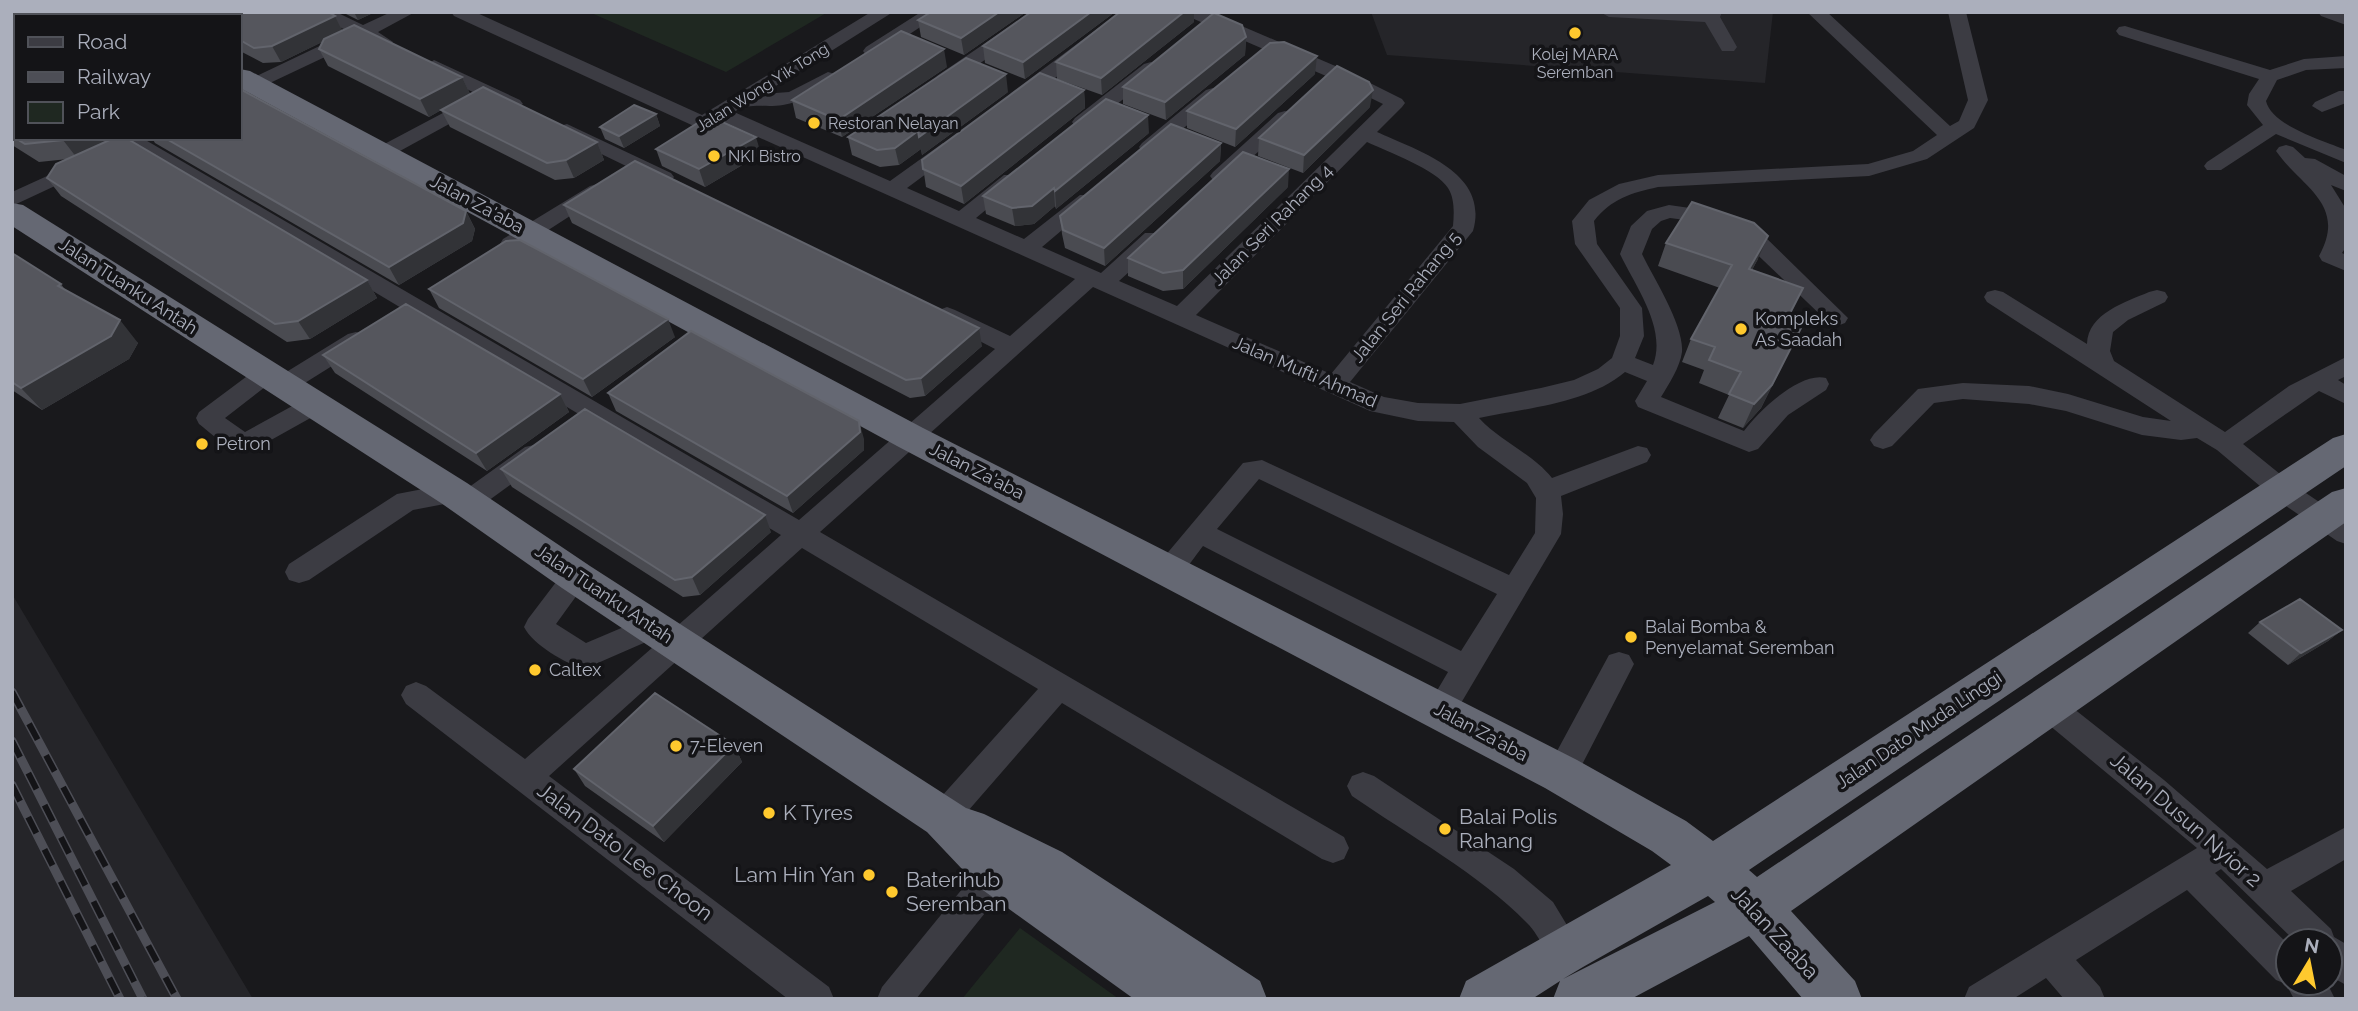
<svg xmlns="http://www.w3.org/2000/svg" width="2358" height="1011" viewBox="0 0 2358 1011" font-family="Raleway,sans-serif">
<rect width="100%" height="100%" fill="#19191c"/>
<path fill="#252529" d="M1371,12H1773L1765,83L1387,55Z
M12,594L253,999H12Z"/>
<path fill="#1f2821" d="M589,12H828L726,72Z
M1020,928L1119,999H962Z"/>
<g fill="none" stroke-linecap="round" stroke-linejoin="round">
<path fill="#3c3c43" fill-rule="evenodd" d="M312,12H336L363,25L391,12H415L378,32L393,42L390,46H378L363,39L240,97V84L349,32Z
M451,12H475L702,115L871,12H893L763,94L789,92L828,72L835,74L837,78L835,82C818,92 802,102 783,105C765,108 750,102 734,112L890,181L943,143H957L960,147L957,151L907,188L959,211L1004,175H1018L1021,179L1018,183L976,218L1024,239L1080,195H1094L1097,199L1094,203L1042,247L1101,273L1145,233H1161L1164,238L1161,243L1119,281L1177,306L1383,104L1326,76L1187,16L1184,12H1209L1340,68L1402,99L1405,103L1402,107L1377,132C1418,151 1490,172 1473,231L1350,382L1384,397L1418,403L1460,404L1541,388L1574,380L1598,369L1612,358L1620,336V308L1575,244L1572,221L1589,200L1619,184L1658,175L1868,164L1913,151L1937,135L1807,12H1827L1950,126L1959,121L1968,100L1948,12H1966L1988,100L1974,128L1927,159L1869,176L1658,187C1631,193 1611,199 1594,221L1597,244L1642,308L1644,336L1635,358L1653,365C1667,329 1636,287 1620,254L1631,226L1647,211L1669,205L1704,210L1759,231L1848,318L1845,323L1837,326L1829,323L1743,241L1693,221L1670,218L1661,221L1652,229L1642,254C1654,279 1684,325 1682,352C1680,367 1669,384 1661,397L1744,431C1759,411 1800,371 1826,378L1829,384L1826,390L1788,415L1758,449L1749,452L1638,407L1635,401L1647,381L1625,372C1587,404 1526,408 1479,418C1501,442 1532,453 1552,478L1638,446L1647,448L1651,455L1647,462L1561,496L1563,514L1561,534L1451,720L1440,724L1429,720L1425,711L1448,672L1203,546C1191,561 1180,584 1158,577L1154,569L1243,463L1262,460L1509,575L1535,533L1536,498L1527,483L1478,447L1454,422L1418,421L1370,411L1093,287L820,532L1344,837L1349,848L1344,859L1333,863L1322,859L1062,703L954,827L943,831L932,827L927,817L932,807L1038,689L802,548L549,776L829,987L834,999H788L406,704L401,695L406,686L416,682L426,686L525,759L781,535L117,138H142L799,520L995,349L939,320L936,315L939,310L947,307L955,310L1010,336L1075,279L720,120L710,127H696L454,16ZM1367,142C1388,152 1436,169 1448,188C1455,199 1454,214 1453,226L1331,374L1196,315ZM1259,479L1497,594L1461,651L1217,529Z
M921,12H943L878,55H866L863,51L866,47Z
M1031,12H1052L951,84H937L935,80L937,76Z
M1120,12H1141L1025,101H1011L1008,97L1011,93Z
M1600,12H1722L1720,17L1737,47L1734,51H1722L1705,22L1609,17Z
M2318,12L2346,13V25L2321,16Z
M2125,26L2270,70L2304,59L2346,56V68L2306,70L2277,80L2266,101C2272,126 2324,141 2346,150V163L2276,134L2221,170H2207L2204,166L2207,162L2263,125L2247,105L2249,94L2259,79L2119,35L2116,31L2119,27Z
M434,60L520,100L523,104L513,110L506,108L427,70L425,66Z
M1151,62L1160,68L1158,72L1089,126H1075L1072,122L1075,118L1144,64Z
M1213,88L1223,94L1220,98L1156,151H1142L1139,147L1142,143L1206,90Z
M2339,91H2346V103L2322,112L2312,106L2315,102Z
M475,96L485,102L482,106L389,157H375L372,153L375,149Z
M1285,111L1292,113L1295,117L1292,121L1227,180H1213L1210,176L1213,172L1278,113Z
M567,124L671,173L674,177L671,181H657L560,134L557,130L560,126Z
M2286,145L2293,147L2305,158L2315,159L2346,176V191L2331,185L2346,209V247L2342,253L2346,255V271L2322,261L2319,256C2348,204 2301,187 2276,151L2279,147Z
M80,161L87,163L90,167L87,171L12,206V192Z
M597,184L604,186L607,190L604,194L519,249H503L500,244L503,239L590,186Z
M1995,290L2003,292L2087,344C2088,313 2126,302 2149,292L2157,290L2165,292L2168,297L2165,302L2128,320L2113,332L2110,351L2114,361L2225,432L2289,386L2346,357V376L2338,380L2346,385V404L2319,391L2243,444L2291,483L2346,520V544L2337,541L2273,497L2217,450L2197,438L2181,440L2142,435L2066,411L2029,404L1963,399L1934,403L1892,446L1883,449L1874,446L1870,440L1874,434L1918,389L1963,383L2029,386L2068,394L2143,417L2171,421L1987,302L1984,297L1987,292Z
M356,332L364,334L368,340L364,346L292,391L283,393L274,391L271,385L274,380L225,418L245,432L305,399L314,396L323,399L326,405L323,411L253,450C233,456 215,436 199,424L196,418L199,412L258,368L266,366L274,368L278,374L275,379L348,334Z
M534,445L543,447L547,454L543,461L477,509L468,512L459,509L455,502L413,510L309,580L299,583L289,580L285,572L289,564L397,494L454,483L463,486L465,490L525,447Z
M576,566L586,569L590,577L556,624L586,643L652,615L662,619L666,627L662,635L584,669C565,663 533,645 524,627L528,619L566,569Z
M1619,652L1629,655L1634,664L1572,784L1561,788L1550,784L1546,774L1550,764L1609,655Z
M2048,693L2059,697L2164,780L2267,869L2346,827V859L2291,891L2331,929L2334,937L2346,944V985L2330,976V941H2295L2221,869L2215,873L2288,944V983H2327L2335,999H2294L2286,984L2276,980L2187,890L2076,960L2100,987L2105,999H2064L2046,978L2013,999H1964L1969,987L2197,848L2037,715L2033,706L2037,697Z
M1363,772L1374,776L1514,869L1553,902L1582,950L1577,962L1565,967C1545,958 1542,938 1527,923C1482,876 1407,834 1352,796L1347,786L1352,776Z
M997,857L1009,861L1013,872L1009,883L916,999H877L882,987L985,861Z"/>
<path fill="#656873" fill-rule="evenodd" d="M116,12H143L146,16H119Z
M240,69L250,71L923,428L1577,760L1686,821L1713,841L2333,438L2346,434V466L1749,870L1757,877L2332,492L2346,488V522L1791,911L1855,981L1862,999H1803L1749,936L1631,999H1553L1560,981L1532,999H1459L1466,981L1671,865L1652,851L1545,788L897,446L240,88ZM1708,896L1715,902L1563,979L1583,967Z
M12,203L23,205L467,483L590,566L966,808L984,814L1062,852L1260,981L1267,999H1134L980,888L927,832L562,588L441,503L12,226Z"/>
<defs>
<path id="rail" d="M12,692L177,999
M12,741L143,999
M12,785L120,999"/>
</defs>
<use href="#rail" stroke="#4d4e56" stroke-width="9"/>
<use href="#rail" stroke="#141417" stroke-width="6" stroke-dasharray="18" stroke-linecap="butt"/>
</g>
<path fill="#4a4b51" d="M175,12H328L335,16L342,30L462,77L470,94L597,142L604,160L574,178L555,180L450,127L441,110L429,117L328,66L319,49L322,42L281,62L263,63L240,51V16H177Z
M342,12H375L358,20Z
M931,12H1026L964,55L921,37L918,20Z
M1031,12H1115L1025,79L985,63L983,46Z
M1194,22L1102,95L1057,79L1056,62Z
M1246,37L1245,55L1166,120L1123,104V87Z
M12,64L16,138H126L367,280L377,298L310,339L287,342L61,196L47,178L68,159L39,162L12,145Z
M947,67L842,137L796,118L792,100Z
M1315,74L1235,147L1187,128V111Z
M1084,90L1085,108L964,204L926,187L922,160Z
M1008,92L922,155L921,149L899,165L880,167L852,155L848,137Z
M1370,107L1303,173L1258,156L1259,138Z
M656,114L660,126L624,148L605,139L600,127Z
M1149,133L1056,209L1055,206L1034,224L1015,226L986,214L983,196Z
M152,138H240L466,211L475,229L472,241L399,285L155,143Z
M1221,143L1220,161L1105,266L1065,248L1062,234L1060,216Z
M656,149L761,154L705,187L662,166Z
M1288,187L1183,289L1163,291L1128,276V258Z
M564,205L982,346L925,396L910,398L572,223Z
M1666,243L1758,259L1752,270L1803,288L1786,323L1789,352L1761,408L1743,428L1718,418L1729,395L1699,383L1704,370L1682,362L1691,339L1720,288L1658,266Z
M12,253L61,284L66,291L138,343L129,359L42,410L12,390Z
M429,289L675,337L592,397L439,308Z
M323,355L560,394L569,412L487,471L335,373Z
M608,393L864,439V450L793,513L616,411Z
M501,469L771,532L700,595L683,597L512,487Z
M2260,622L2342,630L2328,641L2288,665L2248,633Z
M734,745L742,762L664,842L585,786L574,769Z"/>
<path fill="#323337" d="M354,12H375L358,20Z
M999,12H1026L964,55L961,38Z
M1091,12H1115L1025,79L1023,62Z
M1184,12H1194V22L1102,95L1101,78Z
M335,16L343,32L281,62L272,46Z
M1246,37L1245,55L1166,120L1165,102Z
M16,41V59L12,54V43Z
M944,49L947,67L842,137L838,120Z
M1317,56L1315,74L1235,147L1236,129Z
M1006,74L1008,92L922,155L921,149L899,165L895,148L918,131Z
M462,77L470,94L429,117L420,99Z
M1084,90L1085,108L964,204L961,186Z
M1373,90L1370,107L1303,173L1304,155Z
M656,114L660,126L624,148L619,136Z
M1148,115L1149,133L1056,209L1055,191Z
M756,137L761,154L705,187L699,169Z
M68,138H116L77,158L63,140Z
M597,142L604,160L574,178L566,160Z
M1221,143L1220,161L1105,266L1104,248Z
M1289,169L1288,187L1183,289V270Z
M1054,188L1055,206L1034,224L1015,226L1012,208Z
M466,211L475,229L472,241L399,285L389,267Z
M1768,236L1758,259L1739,292L1749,269Z
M367,280L377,298L310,339L298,321Z
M668,319L675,337L592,397L583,379Z
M120,320L138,343L129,359L42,410L21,388Z
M979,328L982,346L925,396L921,378Z
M1801,328L1761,408L1743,428L1754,404Z
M560,394L569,412L487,471L476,453Z
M859,421L864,439V450L793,513L787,496Z
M765,515L771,532L700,595L692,577Z
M2342,630L2328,641L2288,665L2301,653Z
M734,745L742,762L664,842L653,826Z"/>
<path fill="#55565d" stroke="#62646c" stroke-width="2" d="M12,12H69L73,16H16V41L12,43Z
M185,12H328L335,16L272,46L254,48L240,40V16H192Z
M931,12H999L961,38L918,20Z
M1031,12H1091L1023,62L983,46Z
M1120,12H1184L1101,78L1056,62Z
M1214,13L1242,25L1246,37L1165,102L1123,87Z
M354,25L462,77L420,99L319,49L324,39Z
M901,31L944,49L838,120L792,100Z
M1284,42L1317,56L1236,129L1187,111L1270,43Z
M966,58L1006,74L919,137L918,131L895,148L877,150L848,137Z
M12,64L16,66V138H68L63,140L25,144L12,136Z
M1337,66L1369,82L1373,90L1304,155L1259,138Z
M1040,73L1084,90L961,186L923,169L922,160Z
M483,87L597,142L566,160L547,163L441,110Z
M240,89L466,211L463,223L389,267L165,138H240Z
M1106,99L1148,115L1055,191L1054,188L1032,206L1012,208L983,196Z
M634,105L656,114L619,136L600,127Z
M709,116L756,137L699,169L656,149Z
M1171,124L1221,143L1104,248L1063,230L1060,216Z
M114,138H126L367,280L298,321L275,324L47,178L56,164Z
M1243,152L1289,169L1183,270L1163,273L1128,258Z
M635,161L979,328L921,378L906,380L564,205Z
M1692,202L1754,223L1768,236L1749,269L1803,288L1785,323L1801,328L1772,385L1754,404L1729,394L1741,372L1709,360L1715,347L1691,339L1732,265L1666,243Z
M520,240L668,319L583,379L429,289L506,241Z
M12,253L61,284L58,286L120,320L111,336L21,388L12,382V316L13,315L12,314Z
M406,304L560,394L476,453L323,355Z
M691,331L859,421L860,432L787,496L608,393Z
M585,409L765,515L692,577L675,580L501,469Z
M2300,599L2342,630L2301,653L2260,622Z
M655,693L734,745L653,826L574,769Z"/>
<g fill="#ffc92e" stroke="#141417" stroke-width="2.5">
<circle cx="1575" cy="33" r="7"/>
<circle cx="814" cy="123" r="7"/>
<circle cx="714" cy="156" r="7"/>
<circle cx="1741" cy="329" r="7"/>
<circle cx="202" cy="444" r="7"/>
<circle cx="1631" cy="637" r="7"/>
<circle cx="535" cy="670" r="7"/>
<circle cx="676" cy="746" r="7"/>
<circle cx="769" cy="813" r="7"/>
<circle cx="1445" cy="829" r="7"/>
<circle cx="869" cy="875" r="7"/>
<circle cx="892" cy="892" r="7"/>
</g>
<g text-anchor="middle" stroke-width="7" stroke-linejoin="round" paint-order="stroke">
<g font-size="16" fill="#abafbc" stroke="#141417" text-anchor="start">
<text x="1575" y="60" text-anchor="middle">Kolej MARA<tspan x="1575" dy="18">Seremban</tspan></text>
<text x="828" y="129">Restoran Nelayan</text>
<text x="728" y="162">NKI Bistro</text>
</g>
<g font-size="16" fill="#abafbc" stroke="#141417">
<text transform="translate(762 87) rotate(-32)" y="6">Jalan Wong Yik Tong</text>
</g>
<g font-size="18" fill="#abafbc" stroke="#141417">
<text transform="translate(477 204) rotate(28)" y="6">Jalan Za'aba</text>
<text transform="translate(1272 225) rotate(-45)" y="6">Jalan Seri Rahang 4</text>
<text transform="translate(128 286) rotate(33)" y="6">Jalan Tuanku Antah</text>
<text transform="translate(1406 297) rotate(-51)" y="6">Jalan Seri Rahang 5</text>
<text transform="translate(1305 372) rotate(23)" y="6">Jalan Mufti Ahmad</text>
<text transform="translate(977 471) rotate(27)" y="6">Jalan Za'aba</text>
<text transform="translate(604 594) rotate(34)" y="6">Jalan Tuanku Antah</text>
<text transform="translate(1919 730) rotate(-34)" y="6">Jalan Dato Muda Linggi</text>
<text transform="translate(1481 732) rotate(28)" y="6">Jalan Za'aba</text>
</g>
<g font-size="18" fill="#abafbc" stroke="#141417" text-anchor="start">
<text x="1755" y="325">Kompleks<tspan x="1755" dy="21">As Saadah</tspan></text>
<text x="216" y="450">Petron</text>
<text x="1645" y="633">Balai Bomba &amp;<tspan x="1645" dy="21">Penyelamat Seremban</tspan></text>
<text x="549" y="676">Caltex</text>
<text x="690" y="752">7-Eleven</text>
</g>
<g font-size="21" fill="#abafbc" stroke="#141417" text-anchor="start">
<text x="783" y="820">K Tyres</text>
<text x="1459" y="824">Balai Polis<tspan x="1459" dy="24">Rahang</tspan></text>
<text x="855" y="882" text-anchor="end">Lam Hin Yan</text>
<text x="906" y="887">Baterihub<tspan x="906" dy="24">Seremban</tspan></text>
</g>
<g font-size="21" fill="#abafbc" stroke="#141417">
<text transform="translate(2186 820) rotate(41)" y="7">Jalan Dusun Nyior 2</text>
<text transform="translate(625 852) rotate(37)" y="7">Jalan Dato Lee Choon</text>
<text transform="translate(1775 933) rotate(47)" y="7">Jalan Zaaba</text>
</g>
</g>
<rect width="2358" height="1011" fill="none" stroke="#abafbc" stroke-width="28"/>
<rect x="14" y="14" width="228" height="126" fill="#141417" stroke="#505259" stroke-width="2"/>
<rect x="28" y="37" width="35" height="10" fill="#3c3c43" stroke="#505259" stroke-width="2"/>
<text x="77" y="49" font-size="21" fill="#abafbc">Road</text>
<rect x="28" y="72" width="35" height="10" fill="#4d4e56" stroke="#505259" stroke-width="2"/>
<text x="77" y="84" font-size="21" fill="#abafbc">Railway</text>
<rect x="28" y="102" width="35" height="21" fill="#1f2821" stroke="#505259" stroke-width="2"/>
<text x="77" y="119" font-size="21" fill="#abafbc">Park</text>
<g transform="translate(2309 962) rotate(10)"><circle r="33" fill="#141417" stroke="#505259" stroke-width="2"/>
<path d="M0-5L12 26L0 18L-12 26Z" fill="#ffc92e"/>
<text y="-10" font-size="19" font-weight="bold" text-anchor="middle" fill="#abafbc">N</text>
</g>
</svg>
